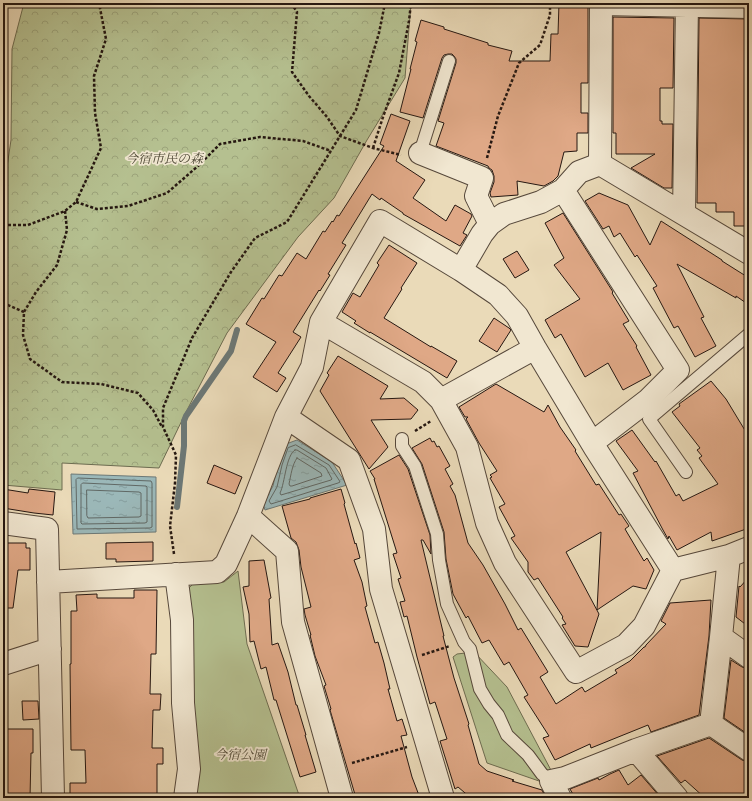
<svg xmlns="http://www.w3.org/2000/svg" width="752" height="801" viewBox="0 0 752 801" font-family="'Gentium Book Plus','Noto Serif JP',serif">
<defs>
<pattern id="forest-crowns" width="20" height="18" patternUnits="userSpaceOnUse"><rect width="20" height="18" fill="#b5c090"/><path d="M2 6a3 3 0 1 1 6 0M12 15a3 3 0 1 1 6 0" fill="none" stroke="#9ca47b"/></pattern>
<pattern id="water-ripples" width="26" height="14" patternUnits="userSpaceOnUse"><rect width="26" height="14" fill="#9bb8b9"/><path d="M2 4q2-2 4 0t4 0M15 11q2-2 4 0t4 0" fill="none" stroke="#859d9e"/></pattern>
</defs>
<rect width="100%" height="100%" fill="#eadab8"/>
<filter id="stains"><feTurbulence type="fractalNoise" baseFrequency=".005" numOctaves="4"/><feColorMatrix values="0 0 0 0 .2 0 0 0 0 .09 0 0 0 0 .02 0 0 0 .5 -.17"/></filter>
<radialGradient id="worn" r=".72"><stop offset=".6" stop-color="#630" stop-opacity="0"/><stop offset="1" stop-color="#630" stop-opacity=".3"/></radialGradient>
<path fill="#b5c090" stroke="#6d6c50" d="M238,571L247,644L300,798H194L189,588L195,582H224Z
M474,652L507,687L553,774L539,781L487,763L453,657L457,654Z"/>
<path fill="url(#forest-crowns)" stroke="#6d6c50" d="M24,3H411L405,78L367,140L334,198L298,237L227,333L186,412L159,468L62,463V490L3,485V194L11,140L12,49Z"/>
<path fill="url(#water-ripples)" stroke="#6c7876" d="M297,440L332,462L347,485L265,510L263,504L273,486L278,463L286,444Z
M71,474L156,477V532L73,534Z"/>
<g fill="none" stroke-linecap="round" stroke-linejoin="round">
<path stroke="#606865" stroke-width="1" d="M296,445L329,465L339,480L340,482L338,483L271,504L269,501L277,487L282,465L288,448Z
M295,450H297L326,468L332,479L331,480L281,495L280,493C285,483 286,455 295,450Z
M297,458L321,473L322,476L292,486H290L289,484C291,475 292,465 297,458Z
M78,478L151,481L152,483V527L150,528L77,529V528L76,480Z
M83,483L146,486L147,487V522L145,523L82,524L81,523V485Z
M87,490L139,492L141,493V516L139,517L88,518L87,516Z"/>
<path stroke="#6c7876" stroke-width="6" d="M177,507L184,446V421L186,416L231,351L237,330"/>
</g>
<path fill="#dfa886" stroke="#251711" d="M559,3H588V83H581V113H588V133H577V151L564,152L558,176L553,181L544,186L517,181L518,195L491,197L490,193L494,182V176L492,170L489,168L488,166L436,146L444,123L438,121L456,63V59L454,56L452,54H448L444,55L442,58L423,118L400,112L411,69H410L417,42L415,41L421,20L444,27V29L488,43V45L512,51L509,61H550L551,34H558Z
M613,17L674,18L673,88H660V121H662V124H673L672,188H664L631,168L655,154H616V133H613Z
M699,18L749,19V226H734V212H716V203H697Z
M391,114L410,121L396,161L425,180L413,198L446,221L455,205L471,214L472,216L463,233L467,235L460,246L403,214V213L381,198L380,200L372,194L342,243L346,245L328,274L330,275L320,291L319,290L293,332L301,337L278,373L286,378L277,392L253,377L276,342L246,324L262,298L264,299L279,275L282,276L297,253L306,259L323,231L325,232L332,221L333,222L337,215L339,216L384,146L380,144Z
M599,193L628,205L650,245L661,221L722,260V261L749,278V305L736,296V298L677,264L704,317L701,318L716,346L695,357L678,326L674,328L653,288L657,286L637,255L635,257L620,233L614,237L609,226L603,229L585,201Z
M563,213L613,292L612,293L629,321L623,324L637,346L636,347L651,375L623,390L608,363L585,377L561,334L555,338L545,320L580,299L554,265L564,258L545,223Z
M389,245L417,263L401,288L402,289L384,318L431,347V346L457,361L447,378L370,332V333L354,323L356,321L342,312L353,293L360,297L379,265L377,263Z
M517,251L529,270L515,278L503,259Z
M494,318L509,328L511,330L497,352L479,341Z
M338,356L388,386L380,399L404,398L418,410L411,419L371,420L388,447L369,469L320,391L329,375L327,373Z
M711,381L726,399L749,437V528L712,541L711,532L677,550L669,536L668,539L663,530L633,473L638,471L616,441L632,430L655,462L656,461L676,496L679,494L683,501L718,484L699,458L702,456L697,450L700,448L672,412L680,406L679,404Z
M496,384L544,412L548,405L560,427L576,450L575,451L596,485L599,484L619,515L621,514L629,526L625,529L644,561L647,558L654,570L646,589L633,586L597,610L601,532L566,552L599,614L588,647L575,646L562,625L566,624L562,618L563,617L538,578L534,580L528,572V562L511,538L515,536L499,507L505,504L490,478L492,477L490,475L497,471L479,443L466,419L468,417H465L459,407Z
M430,438L432,442L434,441L437,447L439,446L450,466L445,469L453,484L450,486L455,495L468,543L483,565L505,604L518,630L521,628L548,672L540,677L556,704L582,687L585,692L617,673L615,670L630,661L644,647H645L646,645L666,624L661,621L670,603L711,600L709,636L699,715L651,732L648,725L591,748L590,744L555,760L543,738L549,736L524,697L528,695L509,662L504,665L489,640L482,643L468,616L466,618L453,594L446,559L444,532L422,464L412,448Z
M399,455L408,469L430,535L431,554L423,540H421L444,636H443L454,678L469,724L468,725L479,764L487,771L514,780L512,781L542,790L546,798H471L458,787L455,789L440,741L447,739L435,702L430,704L417,657L407,616L404,617L400,602L405,601L398,579L401,578L393,554L397,553L374,479H375L370,471Z
M214,465L242,477L235,494L207,483Z
M3,489L28,493L29,489L55,492L53,515L34,513L3,508Z
M341,489L345,503L344,504L355,544L356,543L360,558L354,560L362,582L367,606L365,607L375,643L378,642L384,663L390,689H388L397,721L402,719L407,735L401,736L412,777L420,798H356L330,710L331,709L324,686L326,685L315,656L310,635H311L305,615L304,609L311,607L301,567L299,550L296,542L291,538L282,506L310,499V498Z
M153,542V561L116,562V559H106V543Z
M3,543H26V548H30V570H18L13,608H3Z
M264,560L271,598L269,599L272,645L278,643L288,672L296,705H297L306,735H305L316,772L300,777L276,700H274L266,667L261,669L254,641L250,642L249,614L243,587L249,586V561Z
M749,577V627L736,617L739,586L740,587Z
M134,590H157L156,654H151L150,694H161L160,710H153L152,748H163V764H157V797H146V798H70V783H86L85,750H71L70,664H71V611H77L76,595L97,594V598H134Z
M731,660L742,667L749,669V735L724,718Z
M22,701H38L39,719L23,720Z
M7,729H33V753H31L30,798H3V734H7Z
M709,738L742,760L749,762V798H705L685,780L681,783L657,756Z
M619,770L628,785L641,775L661,798H575L570,789L598,778L599,780L610,774Z"/>
<g fill="none" stroke-linecap="round" stroke-linejoin="round">
<defs>
<path id="service" d="M420,153L449,61
M402,439V446L415,466L437,534L439,560L447,604L464,642L470,649L480,689L489,704L498,715L507,735L528,755L542,774L551,781
M686,472L649,419L749,334"/>
<path id="minor" d="M601,4L749,7
M420,153L482,178L476,196L490,224
M600,164L601,3
M563,190L678,370L648,400L592,443
M684,214L687,3
M461,270L482,234L490,224L504,214L541,202L563,190L579,172L600,164L749,253
M321,322L423,382L441,400L467,447L487,523L505,563L576,672L626,645L644,626L673,570L729,556L749,548
M441,400L535,348
M286,417L349,460L374,529L381,589L443,798
M248,516L287,551L293,622L342,798
M3,523L47,529L53,798
M176,574L182,620L183,703L189,769L185,798
M48,582L217,572L226,564L248,516L286,417L312,367L321,322L380,221L461,270L498,295L517,316L535,348L595,448L673,570
M721,637L749,657
M3,664L50,649
M711,724L749,750
M636,750L677,798
M560,798L551,781L565,778L636,750L711,724L721,637L729,556"/>
</defs>
<use href="#service" stroke="#56483b" stroke-width="14"/>
<use href="#minor" stroke="#56483b" stroke-width="24"/>
<path stroke="#251711" stroke-width="2.5" stroke-dasharray="3 2" stroke-linecap="butt" d="M291,3L297,12L292,72L309,96L327,117L340,136L373,148L401,155
M373,148L383,117L399,73L409,21L411,3
M487,158L498,116L519,63L540,45L550,15V3
M76,202L97,209L128,206L167,193L198,166L220,144L260,137L303,141L331,151
M65,211L67,230L57,265L36,292L24,312L23,335L30,359L62,382L101,384L138,393L153,410L162,427
M3,225H28L65,211L76,202L101,148L95,113L94,76L106,39L99,3
M3,303L24,312
M415,431L431,421
M174,554L170,526L175,483L176,455L163,427V408L192,338L231,272L255,238L287,222L356,110L379,33L385,3
M422,655L450,646
M352,763L407,747"/>
<use href="#service" stroke="#f1e7d1" stroke-width="12"/>
<use href="#minor" stroke="#f1e7d1" stroke-width="22"/>
</g>
<g text-anchor="middle" stroke-width="3.5" stroke-linejoin="round" paint-order="stroke">
<g font-size="13" font-style="italic" fill="#504a37" stroke="#f1e7d1">
<text x="164" y="163">今宿市民の森</text>
<text x="240" y="759">今宿公園</text>
</g>
</g>
<rect width="752" height="801" fill="none" stroke="#eadab8" stroke-width="16"/>
<rect x="4" y="4" width="744" height="793" fill="none" stroke="#251711" stroke-width="2"/>
<rect x="8" y="8" width="736" height="785" fill="none" stroke="#251711"/>
<rect width="100%" height="100%" filter="url(#stains)"/>
<rect width="100%" height="100%" fill="url(#worn)"/>
</svg>
